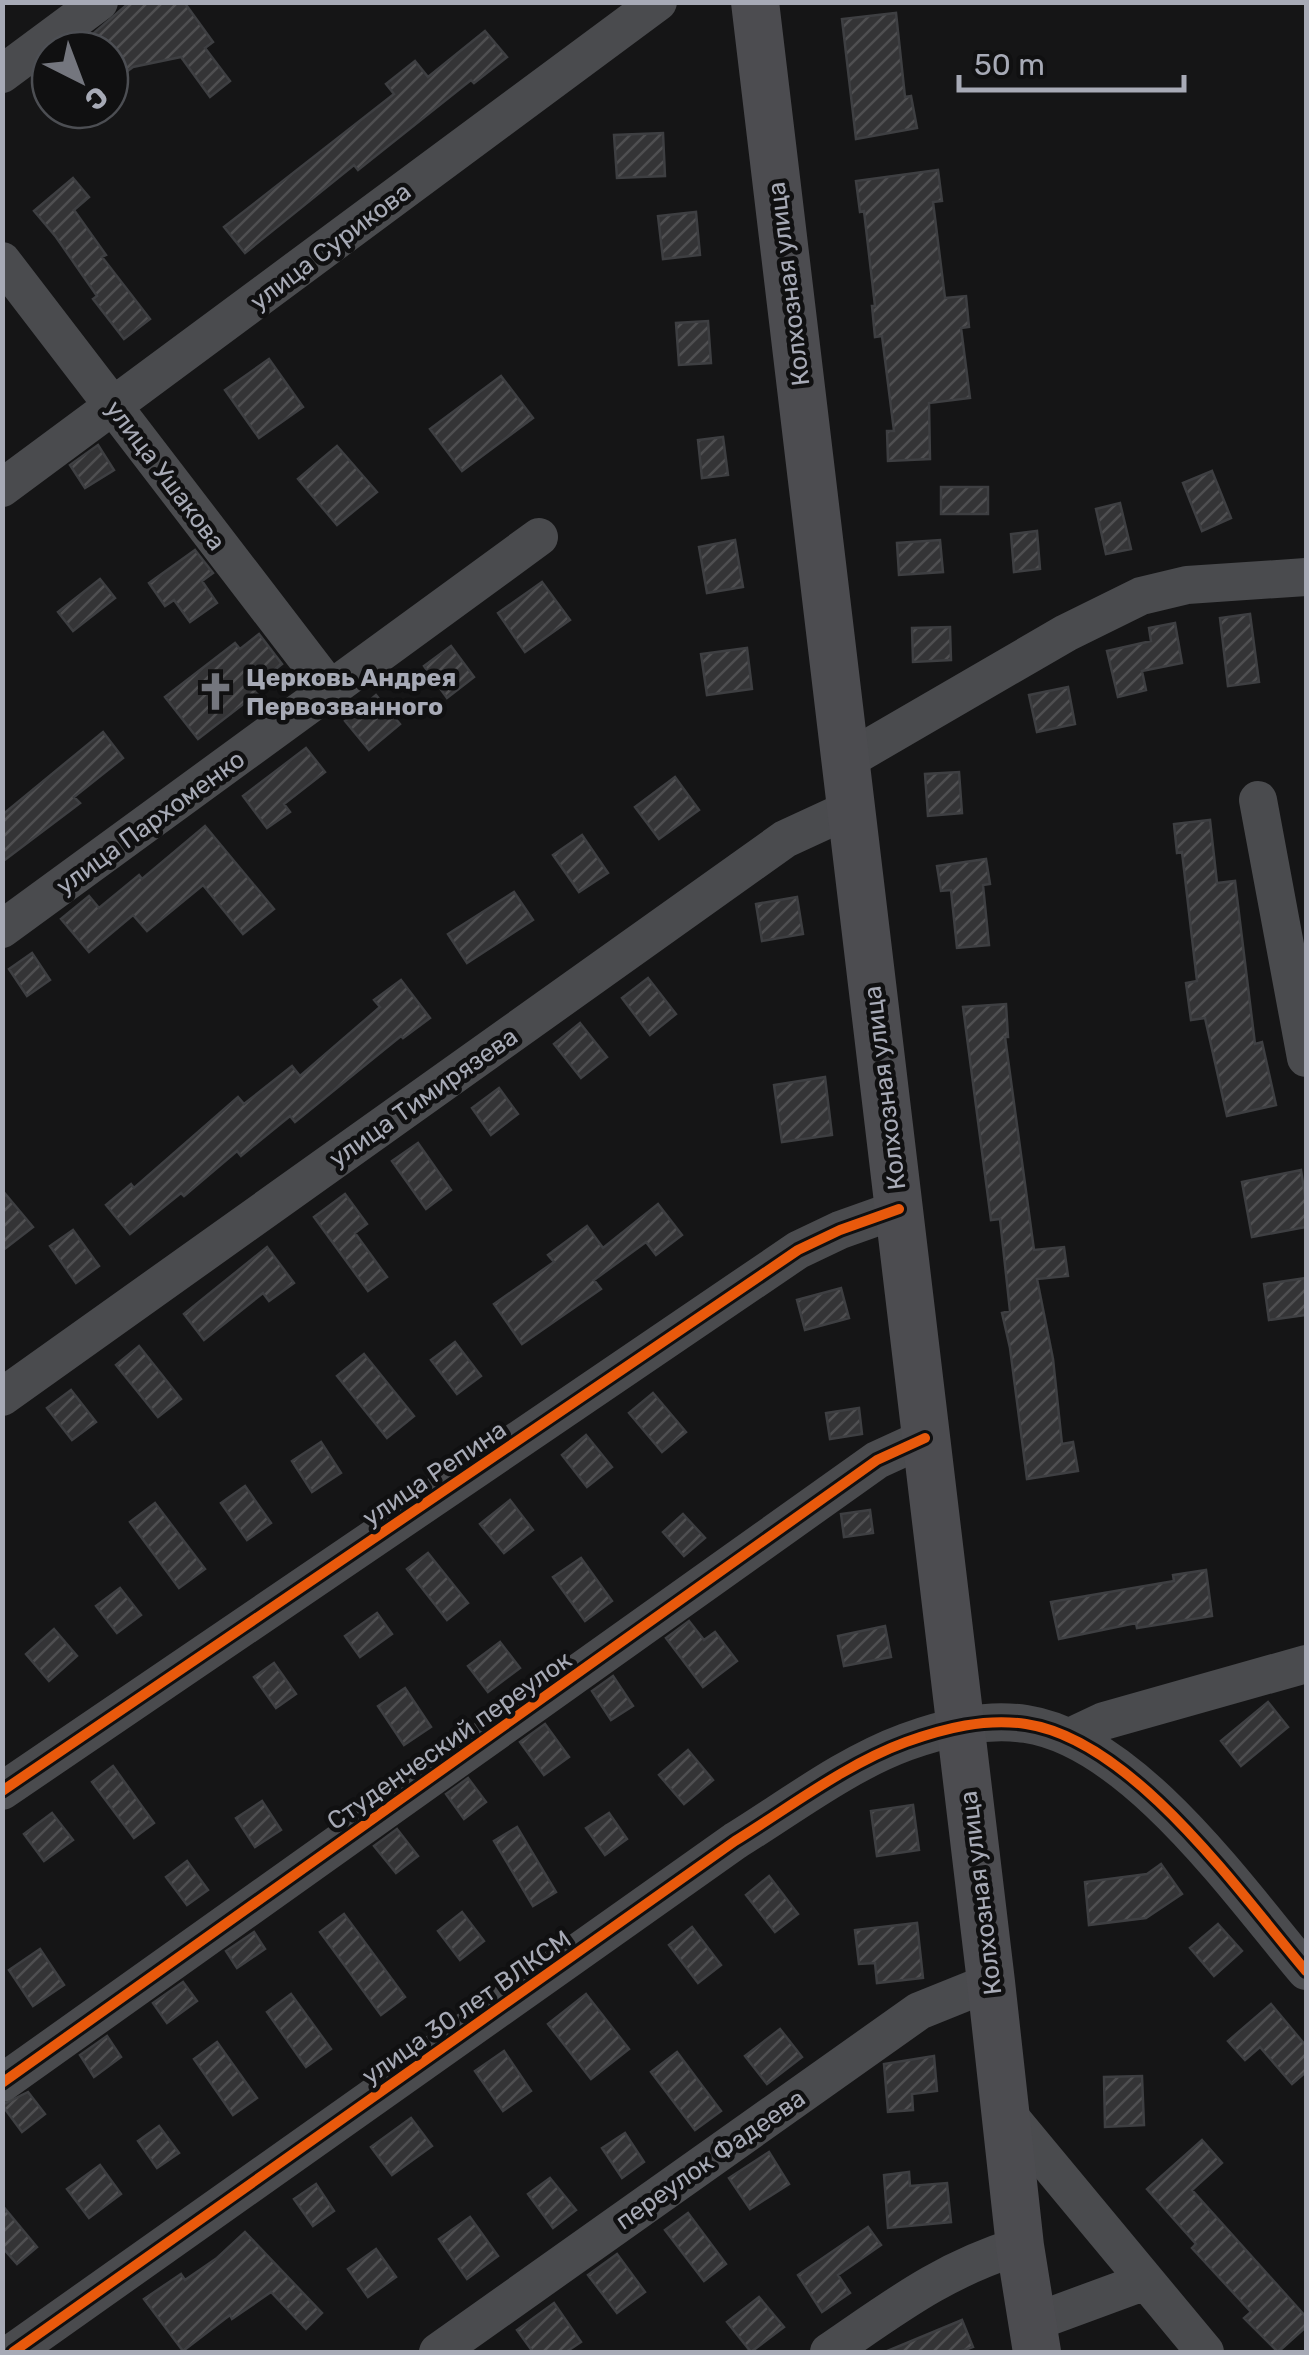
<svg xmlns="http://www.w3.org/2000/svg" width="1309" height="2355" viewBox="0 0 1309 2355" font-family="Rubik,sans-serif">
<defs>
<pattern id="building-hatch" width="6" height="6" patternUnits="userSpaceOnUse" patternTransform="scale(2.5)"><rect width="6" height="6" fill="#343436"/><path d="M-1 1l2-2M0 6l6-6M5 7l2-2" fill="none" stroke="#4f4f51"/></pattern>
</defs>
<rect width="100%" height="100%" fill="#151516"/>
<path fill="url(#building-hatch)" stroke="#3e3f42" stroke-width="2.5" d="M130,2H184L213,42L205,48L230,81L210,97L181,57L133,67L110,84V50H95L87,39Z
M896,13L905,97L911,96L917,128L856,139L842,19Z
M485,31L507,57L474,83L471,80L358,170L354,165L245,253L224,227L394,94L386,84L415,61L428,77Z
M663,133L665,176L617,178L614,135Z
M938,170L942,201L933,202L945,298L966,296L969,327L961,328L970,398L929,403L930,459L888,461L887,431H894L882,336L875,337L872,306H875L864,211L860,212L856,181Z
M73,178L89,197L74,210L106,255L102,257L150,319L124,339L93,299L97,296L56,237L34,211Z
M696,212L700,255L663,259L658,216Z
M708,321L711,363L679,365L676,323Z
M269,359L303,407L259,438L225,390Z
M501,376L533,418L462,471L430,429Z
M723,437L728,475L702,478L698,440Z
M98,445L114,470L85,488L70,465Z
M337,446L377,492L337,525L298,479Z
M1212,471L1231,518L1202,531L1183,483Z
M941,487H988V514H941Z
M1120,503L1131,549L1106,554L1096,509Z
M1037,531L1040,569L1014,572L1011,534Z
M735,540L743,587L707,593L699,547Z
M940,540L943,572L899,575L897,543Z
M195,550L213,573L202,581L217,603L190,622L174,600L165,606L149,583Z
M100,579L115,598L73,631L58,612Z
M542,582L570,620L525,652L498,613Z
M1250,614L1259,682L1228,686L1220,618Z
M1175,623L1182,663L1142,671L1146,690L1118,697L1107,651L1151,641L1149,628Z
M950,627L951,660L913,662L912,628Z
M259,634L282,664L263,679L268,685L198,739L165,697L235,643L240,649Z
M451,646L474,677L447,698L424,666Z
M747,648L752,689L707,695L701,654Z
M1068,687L1075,724L1037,732L1029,695Z
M376,695L400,724L369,750L345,721Z
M103,732L123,758L74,797L80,803L2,862V815Z
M306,748L325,772L284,804L290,812L267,828L243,796Z
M959,772L962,813L928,816L925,774Z
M675,777L699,810L659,839L635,807Z
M1210,820L1217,883L1235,881L1255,1044L1262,1042L1276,1105L1227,1116L1205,1018L1191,1020L1186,983L1197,981L1182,852L1177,853L1174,824Z
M205,826L274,909L243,934L203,885L147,931L133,915L89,952L61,919L89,896L99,908L139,875L142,879Z
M582,835L608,873L579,892L553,855Z
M986,859L990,884L983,885L989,945L957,948L951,890L941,891L937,866Z
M514,892L533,920L467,963L448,934Z
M797,897L803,934L762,941L756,904Z
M32,953L50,980L27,996L9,969Z
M648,978L676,1014L650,1035L622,998Z
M401,980L430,1018L403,1038L401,1036L295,1122L290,1116L241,1156L237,1151L184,1196L181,1193L130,1234L106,1205L131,1184L134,1188L238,1097L244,1104L292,1066L300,1076L380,1007L374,1000Z
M1006,1004L1008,1037H1005L1034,1250L1064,1247L1068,1276L1037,1279L1053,1359L1062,1444L1073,1442L1078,1471L1027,1479L1010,1348L1002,1313L1010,1311L1000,1219L991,1220L963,1007Z
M580,1023L607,1057L581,1078L554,1044Z
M825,1077L832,1135L782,1142L774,1085Z
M499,1088L518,1114L491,1135L472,1108Z
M418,1143L451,1190L426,1209L392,1161Z
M1301,1170L1306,1202V1227L1252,1237L1242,1182Z
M2,1190L33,1227L2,1251Z
M345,1194L367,1224L355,1233L387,1277L368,1291L314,1217Z
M658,1204L682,1235L656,1255L646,1242L594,1280L601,1289L522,1344L494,1304L554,1262L548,1255L587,1226L603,1248Z
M73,1230L99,1266L76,1283L50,1246Z
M267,1247L294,1283L269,1301L263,1293L204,1340L184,1314Z
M1306,1278V1315L1269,1320L1264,1284Z
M841,1288L849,1318L805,1330L797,1300Z
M455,1342L481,1376L457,1394L431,1360Z
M139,1346L181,1399L158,1417L116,1365Z
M364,1354L414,1416L387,1438L337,1376Z
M71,1390L96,1422L72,1440L47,1408Z
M653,1393L686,1432L662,1452L629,1413Z
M859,1408L862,1434L830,1439L826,1413Z
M586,1435L612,1467L587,1487L562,1455Z
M321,1442L341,1473L312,1492L292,1461Z
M245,1486L271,1523L247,1540L221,1503Z
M510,1500L533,1530L504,1553L480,1524Z
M155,1503L205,1569L179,1588L130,1522Z
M870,1510L873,1533L844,1537L841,1514Z
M683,1514L705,1538L684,1556L663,1532Z
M428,1553L468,1603L447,1620L407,1569Z
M581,1558L612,1601L585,1621L553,1577Z
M1206,1570L1212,1616L1137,1628L1136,1623L1059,1639L1051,1602L1174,1581L1173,1575Z
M120,1588L141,1615L117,1633L96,1606Z
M377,1613L392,1634L360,1657L345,1636Z
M689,1621L704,1640L715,1632L737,1661L703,1687L666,1638Z
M885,1626L891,1657L844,1666L838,1636Z
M54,1629L77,1656L49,1681L26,1654Z
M500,1642L520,1668L488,1692L468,1666Z
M274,1663L296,1694L276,1708L254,1677Z
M613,1676L633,1706L611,1720L592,1691Z
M405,1688L431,1727L404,1745L378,1706Z
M1268,1702L1288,1727L1241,1766L1221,1741Z
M545,1724L569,1757L544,1775L520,1742Z
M688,1750L713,1780L684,1804L659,1775Z
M113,1766L154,1823L134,1838L92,1782Z
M468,1778L486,1802L464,1819L446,1794Z
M262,1801L281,1830L255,1847L236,1818Z
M913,1805L919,1850L877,1856L871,1811Z
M52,1813L73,1840L44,1861L24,1834Z
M609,1813L627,1839L605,1855L586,1828Z
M517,1827L556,1892L533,1906L494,1841Z
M397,1829L418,1856L396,1873L374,1846Z
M187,1861L208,1890L187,1905L166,1877Z
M1161,1864L1182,1894L1146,1918L1089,1925L1085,1882L1147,1874Z
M769,1876L798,1914L775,1932L746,1895Z
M462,1912L484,1941L460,1960L438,1931Z
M344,1914L405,1997L381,2015L320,1932Z
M917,1923L923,1978L877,1983L875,1963L859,1964L855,1930Z
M1218,1924L1242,1951L1214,1976L1190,1948Z
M692,1927L721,1965L698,1983L669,1945Z
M254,1932L265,1949L237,1968L226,1951Z
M40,1949L64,1985L33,2006L9,1970Z
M183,1982L197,2001L167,2023L153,2003Z
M291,1994L331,2049L306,2067L267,2012Z
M586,1994L629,2049L591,2079L548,2024Z
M1271,2004L1306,2046V2072L1292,2084L1260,2047L1245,2060L1228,2041Z
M780,2029L802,2057L767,2084L745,2056Z
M107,2036L121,2057L94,2077L80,2055Z
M217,2042L257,2098L233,2115L194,2059Z
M504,2051L531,2091L503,2111L475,2071Z
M677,2052L721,2111L695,2130L651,2072Z
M934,2056L937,2091L912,2094L913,2110L888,2112L884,2064Z
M1142,2076L1144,2125L1105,2127L1104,2077Z
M28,2092L45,2114L22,2132L2,2105Z
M411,2118L432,2146L392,2175L371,2147Z
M159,2126L179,2153L157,2168L138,2141Z
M625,2133L644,2162L622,2178L602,2148Z
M1202,2140L1222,2163L1192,2190L1306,2317V2327L1278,2352L1244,2318L1251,2312L1192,2248L1196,2244L1147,2189Z
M769,2152L789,2184L750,2209L729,2178Z
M100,2165L121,2194L89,2218L67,2189Z
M909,2172L910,2186L947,2183L951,2222L888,2228L884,2175Z
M550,2178L576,2210L553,2228L528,2194Z
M316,2184L334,2211L313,2226L294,2199Z
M2,2205L37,2247L17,2264L2,2247Z
M688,2213L726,2264L704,2281L665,2230Z
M470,2217L498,2256L467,2279L439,2239Z
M868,2227L881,2245L838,2275L850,2293L822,2312L798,2275Z
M245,2232L322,2313L306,2329L271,2292L232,2319L230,2315L183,2351L144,2299L181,2274L185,2280L217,2258Z
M376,2249L396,2277L368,2297L348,2269Z
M617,2254L645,2292L617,2313L588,2275Z
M759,2297L784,2327L751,2352L727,2322Z
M554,2303L581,2342L566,2352H533L517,2330Z
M962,2320L973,2347L959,2352H885Z"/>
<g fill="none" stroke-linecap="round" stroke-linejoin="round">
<path stroke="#4a4b4e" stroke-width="38" d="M2,74L99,2
M2,261L330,689
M2,488L658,2
M844,762L1066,633L1141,596L1187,585L1306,577
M1258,800L1306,1058
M2,929L539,537
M2,1397L785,839L850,809
M1070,1737L1104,1721L1306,1664
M2,1791L798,1250L840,1230L899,1209
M2,2083L877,1460L925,1438
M1004,2110L1205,2352
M1032,2323L1146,2281
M13,2352L735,1841C790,1807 846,1764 906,1742C945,1728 985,1718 1026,1724C1133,1740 1239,1892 1306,1971
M438,2352L919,2011L991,1982
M829,2352C895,2307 942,2270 1020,2246"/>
<path stroke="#4c4c50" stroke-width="48" d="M755,2L991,1982L1020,2246L1037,2352"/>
<defs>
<path id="cycleway" d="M2,1791L798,1250L840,1230L899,1209
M2,2083L877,1460L925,1438
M13,2352L735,1841C790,1807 846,1764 906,1742C945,1728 985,1718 1026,1724C1133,1740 1239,1892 1306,1971"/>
</defs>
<use href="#cycleway" stroke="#101011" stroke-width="16"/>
<use href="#cycleway" stroke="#e8590c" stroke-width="10"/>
</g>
<defs>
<symbol id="church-bare" viewBox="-9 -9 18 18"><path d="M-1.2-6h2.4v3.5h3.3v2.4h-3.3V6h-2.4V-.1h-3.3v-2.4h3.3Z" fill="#74767e" stroke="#101011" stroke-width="2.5" paint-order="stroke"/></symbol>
</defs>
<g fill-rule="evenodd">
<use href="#church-bare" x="188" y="664" width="55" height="55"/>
</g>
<g text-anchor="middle" stroke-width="9" stroke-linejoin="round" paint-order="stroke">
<g font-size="25" fill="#a7aab6" stroke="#101011">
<text transform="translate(330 246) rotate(-37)" y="9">улица Сурикова</text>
<text transform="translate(788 284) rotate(-97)" y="9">Колхозная улица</text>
<text transform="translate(166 475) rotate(53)" y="9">улица Ушакова</text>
<text transform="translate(150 822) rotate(-36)" y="9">улица Пархоменко</text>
<text transform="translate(884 1088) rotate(-97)" y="9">Колхозная улица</text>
<text transform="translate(423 1097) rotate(-35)" y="9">улица Тимирязева</text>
<text transform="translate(434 1473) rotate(-34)" y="9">улица Репина</text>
<text transform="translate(449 1740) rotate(-35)" y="9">Студенческий переулок</text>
<text transform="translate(980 1893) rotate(-97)" y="9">Колхозная улица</text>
<text transform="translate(466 2007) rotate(-35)" y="9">улица 30 лет ВЛКСМ</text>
<text transform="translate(710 2159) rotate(-35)" y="9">переулок Фадеева</text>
</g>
<g font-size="25" font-weight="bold" fill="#a7aab6" stroke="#101011" text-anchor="start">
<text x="246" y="686">Церковь Андрея<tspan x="246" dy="29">Первозванного</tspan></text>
</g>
</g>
<rect width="1309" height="2355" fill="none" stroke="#a7aab6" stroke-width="10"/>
<g transform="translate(80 80) rotate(138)"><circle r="48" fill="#101011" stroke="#4c4e53" stroke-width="2.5"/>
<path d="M0-8L18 38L0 25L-18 38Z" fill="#74767e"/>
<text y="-15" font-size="28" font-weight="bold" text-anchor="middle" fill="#a7aab6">С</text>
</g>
<path d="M959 75v15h225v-15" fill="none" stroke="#a7aab6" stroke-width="5"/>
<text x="974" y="75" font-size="30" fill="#a7aab6" stroke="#101011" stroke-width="8" paint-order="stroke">50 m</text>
</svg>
